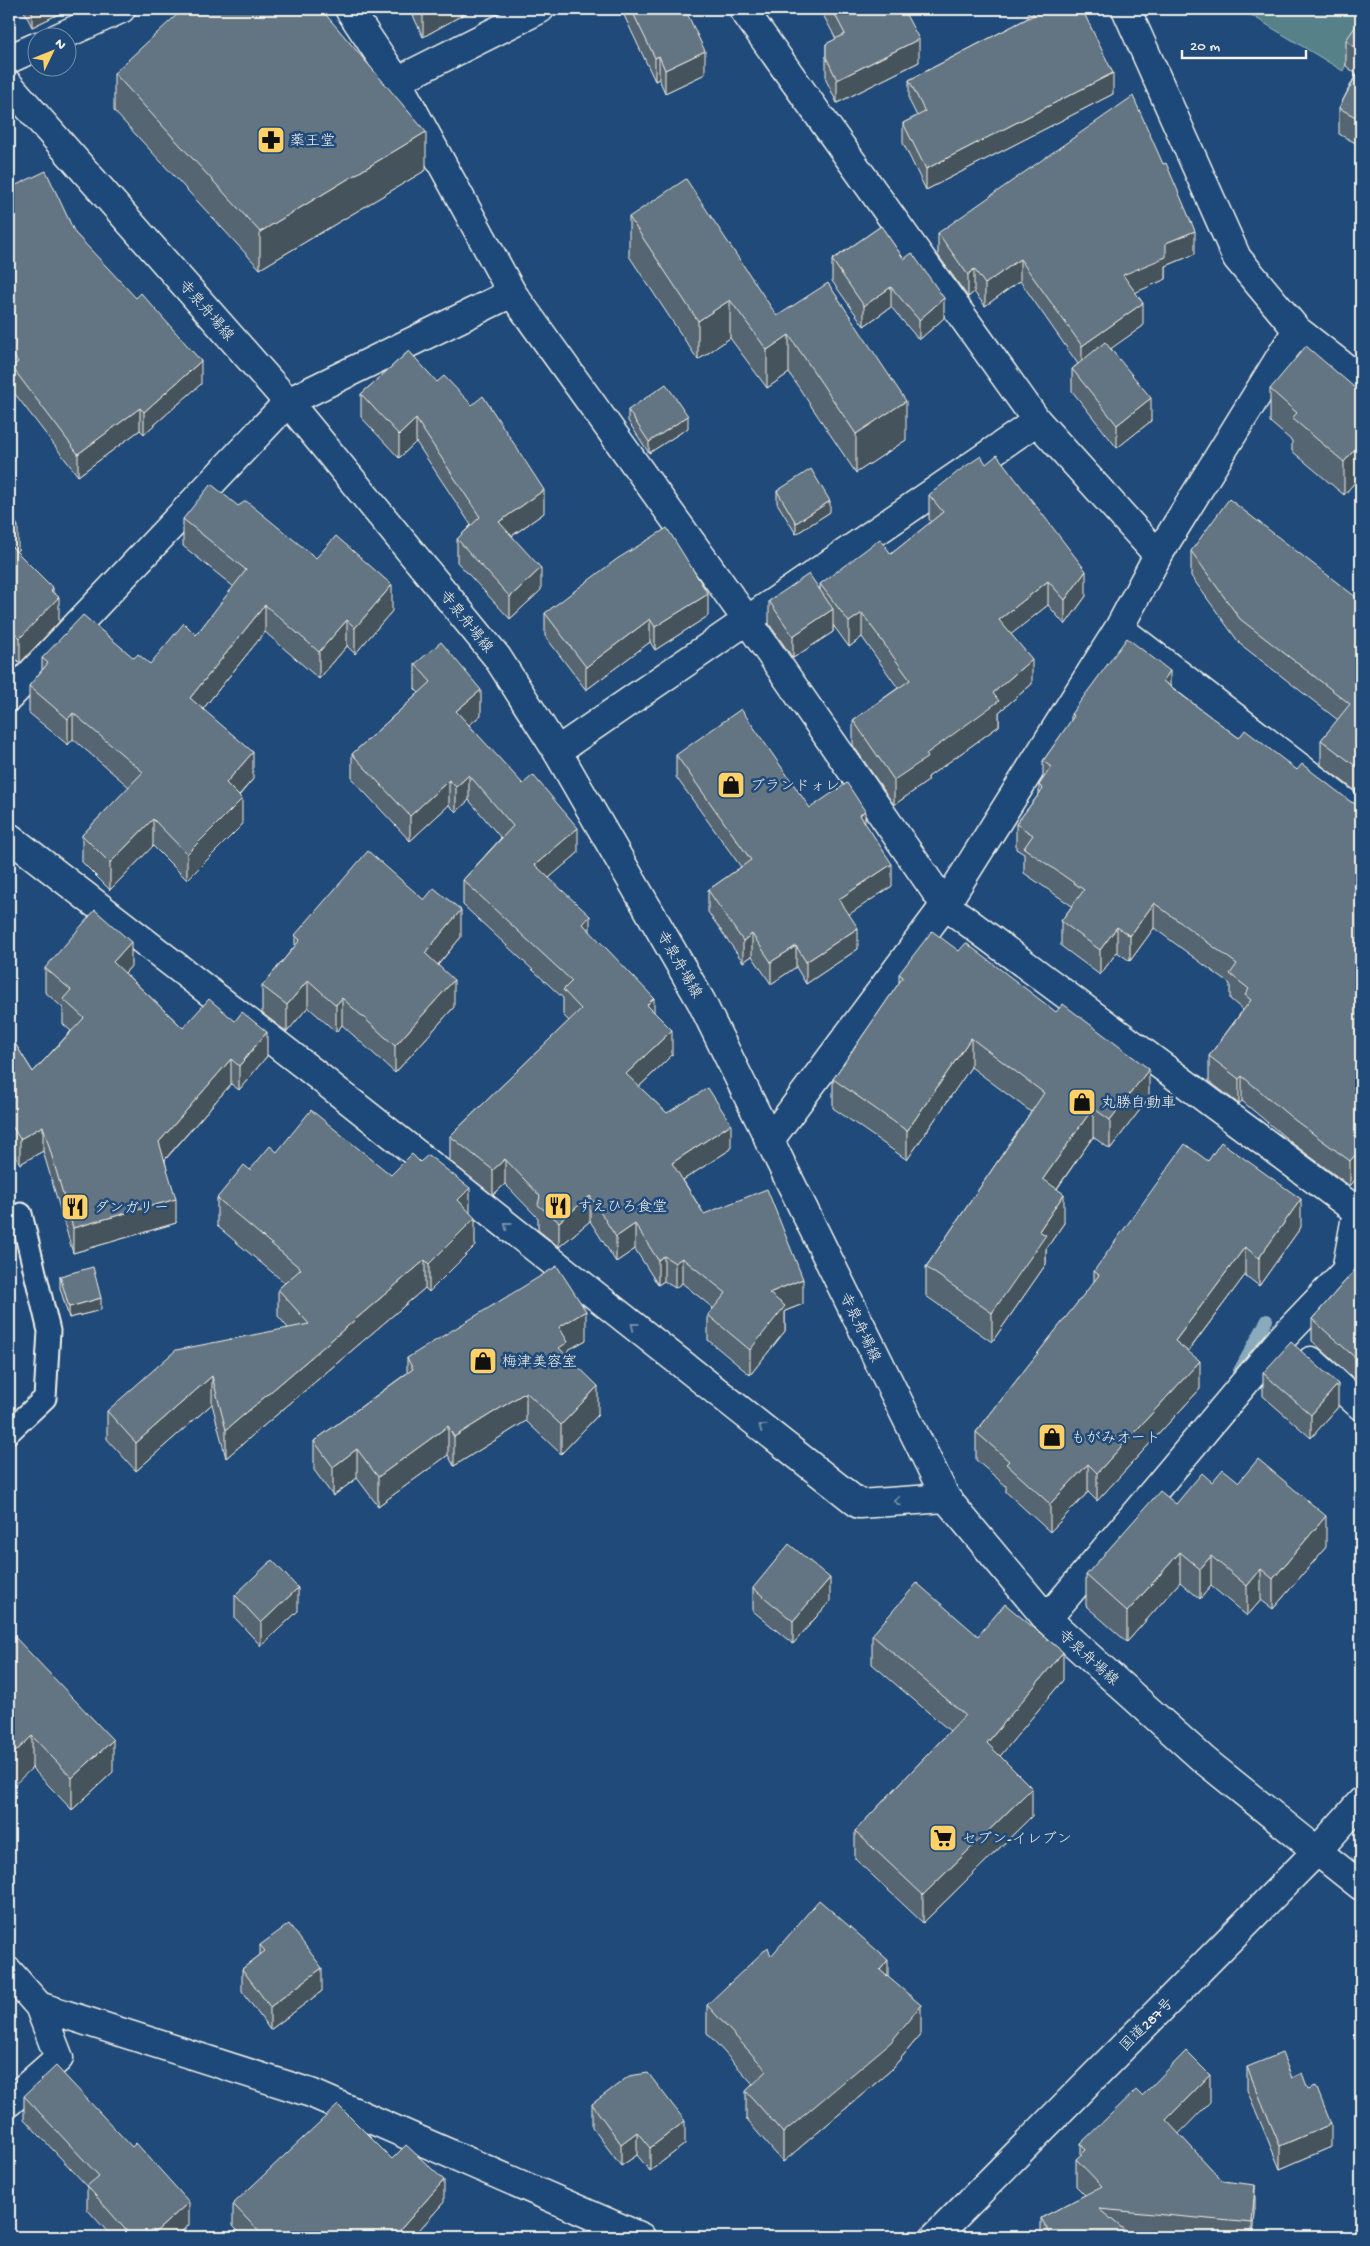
<svg xmlns="http://www.w3.org/2000/svg" width="1370" height="2246" viewBox="0 0 1370 2246" font-family="'Gochi Hand','Klee One',sans-serif">
<rect width="100%" height="100%" fill="#1f4a7a"/>
<filter id="ink" filterUnits="userSpaceOnUse"><feTurbulence type="fractalNoise" baseFrequency=".02" numOctaves="2"/><feDisplacementMap in="SourceGraphic" scale="10" xChannelSelector="R" yChannelSelector="G"/><feConvolveMatrix kernelMatrix="1 2 1 2 8 2 1 2 1" color-interpolation-filters="sRGB"/></filter>
<g filter="url(#ink)">
<path fill="#568189" stroke="#a5b9b8" d="M1241,9H1361V30L1343,71Z"/>
<g fill="none" stroke-linecap="round" stroke-linejoin="round">
<path stroke="#8aabbc" stroke-width="12" d="M1238,1373L1267,1320"/>
<defs>
<path id="lane" d="M9,1432L45,1398L49,1331L21,1214"/>
<path id="street" d="M349,9L397,81L540,9
M743,9L1037,421L1158,555
M1126,9L1237,258L1297,330L1361,380
M57,38L121,9
M9,59L38,46
M512,293L747,620L945,905L1357,1211
M1119,628L1361,815
M9,697L288,402L512,293L397,81
M557,751L1037,421
M9,837L313,1072L859,1504L946,1498
M769,1141L945,905L1119,628L1158,555L1297,330
M1311,1361L1361,1406
M1047,1619L1283,1337L1346,1271L1357,1211L1361,1206
M9,1972L39,2006L59,2058L9,2102
M39,2006L311,2093L641,2237"/>
<path id="secondary" d="M9,85L288,402L497,657L557,751L701,1001L946,1498L1047,1619L1204,1760L1317,1851L1361,1802"/>
<path id="highway" d="M935,2237L1317,1851L1361,1886"/>
</defs>
<use href="#lane" stroke="#f4f1e8" stroke-width="25"/>
<use href="#street" stroke="#f4f1e8" stroke-width="31"/>
<use href="#secondary" stroke="#f4f1e8" stroke-width="31"/>
<use href="#highway" stroke="#f4f1e8" stroke-width="31"/>
<use href="#lane" stroke="#1f4a7a" stroke-width="21"/>
<use href="#street" stroke="#1f4a7a" stroke-width="28"/>
<use href="#secondary" stroke="#1f4a7a" stroke-width="28"/>
<use href="#highway" stroke="#1f4a7a" stroke-width="28"/>
</g>
<path fill="#556571" stroke="#f4f1e8" d="M23,9H69L32,27Z
M410,9H473L423,37Z
M621,9H685L705,74L665,93L659,79L655,81Z
M820,9H903L919,62L837,103L826,80V44L836,39Z
M1028,9H1082L1113,94L926,190L903,143V123L917,116L909,100V80L1028,18Z
M1361,29V146L1339,134V108L1356,74L1346,66V40Z
M114,73L426,170L260,269L114,111Z
M9,190L75,233L201,384L144,434L140,430L78,476L12,390V377L9,373Z
M629,217L777,316L906,440L856,473L789,373L767,388L730,338L698,360L629,256Z
M1361,218V267L1360,266V220Z
M881,226L944,318L919,340L891,307L864,326L832,281V260Z
M938,233L1195,254L1166,266V279L1135,292L1143,326L1111,348L1151,421L1117,448L1072,391V369L1078,364L1020,281L985,306L974,292L968,297L938,255Z
M409,351L544,513L512,536L541,590L510,619L457,562V539L471,525L416,442L399,458L361,417V394Z
M1270,389L1361,393V475L1344,495L1292,451V441L1270,422Z
M628,410L688,428L649,453L628,421Z
M986,464L1086,596L1065,625L1048,605L1011,634L1032,684L999,712V726L928,777V781L894,805L853,745V720L898,688L862,637L849,647L833,625V632L793,658L769,624V601L820,590V584L891,554L931,522L929,519V495Z
M777,491L830,512L796,534L777,503Z
M238,506L316,558L392,611L355,654L347,646L319,679L265,632L203,709L253,779L239,796L242,825L187,880L153,846L110,890L82,862V835L129,787L73,739L68,745L29,713V686L42,670V658L150,664L196,635L234,587L183,546V519Z
M9,511L18,550L16,552L53,593L59,622L20,663L9,652Z
M1191,551L1361,601V795L1321,765V740L1338,720L1240,644L1191,576Z
M545,613L708,616L655,650L650,642L586,690L545,636Z
M415,664L481,715L469,725L578,853L549,878L590,932L654,1012L672,1055L639,1087L667,1113L731,1149L683,1180L704,1214L803,1304L785,1311V1331L750,1375L708,1340V1315L713,1308L682,1283L675,1288L664,1281L658,1285L635,1249L616,1262L590,1221L559,1247L538,1230V1218L505,1184L493,1195L450,1161V1136L569,1021L563,1015V998L463,905V880L501,838L469,800L456,812L449,805L410,841L352,779V754L419,693L415,689Z
M1170,687L1239,738L1297,770L1351,802L1358,805H1361V1173L1350,1186L1292,1143L1242,1101L1239,1104L1209,1081V1056L1243,1010L1230,999V984L1154,928L1130,961L1117,952L1100,975L1061,946V921L1072,906L1024,873V854L1016,849V824L1039,794V785L1043,780V761L1071,721V714Z
M676,755L810,808L865,824L892,886L849,914L858,949L806,984L796,967L771,984L752,956L743,962L708,912V890L741,867L676,777Z
M295,935L461,937L438,965L454,1007L395,1073L342,1025L336,1032L308,1007L287,1032L262,1013V986L295,946Z
M131,966L125,973L183,1028L267,1056L239,1090L231,1084L165,1160L176,1223L73,1253L43,1151L20,1164L9,1145V1034L33,1072L71,1031L63,1024V1008L45,992V968Z
M899,974L1149,1098L1110,1149L1093,1137L1057,1189L1064,1223L1046,1249V1264L992,1342L926,1296V1267L1031,1112L971,1067L907,1160L833,1108V1079L899,983Z
M277,1152L391,1175L470,1213L475,1246L429,1292L425,1288L226,1458L212,1404L136,1471L107,1439V1411L288,1328L278,1316V1289L285,1283L217,1226V1198L250,1170Z
M1301,1227L1259,1286L1245,1275L1188,1352L1200,1389L1097,1501L1088,1492L1050,1532L1006,1492V1486L976,1460V1432L1094,1282V1271Z
M1361,1263V1381L1359,1383L1312,1341V1319Z
M60,1276L101,1310L69,1318L60,1288Z
M586,1340L568,1350V1358L598,1415L561,1454L526,1421L454,1466L448,1455L378,1506L357,1478L333,1496L314,1470V1441L407,1373V1358Z
M1263,1373L1338,1407L1311,1438L1263,1396Z
M1212,1482H1239L1326,1547L1273,1609L1261,1600L1247,1616L1211,1586L1200,1599L1180,1582L1127,1642L1086,1606V1575L1176,1504Z
M753,1588L830,1601L793,1644L753,1611Z
M235,1595L298,1611L261,1646L235,1618Z
M12,1634L113,1772L72,1810L32,1768Z
M872,1635L978,1636L1063,1680L1000,1756L1032,1816L923,1923L855,1859V1831L950,1731L872,1664Z
M260,1945L322,1991L270,2030L242,1991V1969L260,1955Z
M771,1956L888,1977L921,2034L891,2070L783,2162L746,2119V2091L753,2084L707,2033V2005Z
M1247,2067L1292,2078L1331,2147L1280,2169L1247,2090Z
M24,2096L189,2225L175,2237H112L87,2209V2186L24,2119Z
M1142,2096L1210,2102L1178,2134L1223,2181L1255,2212L1253,2237H1041V2218L1085,2195L1076,2186V2159L1081,2155V2143Z
M592,2104L685,2144L650,2171L637,2155L621,2166L592,2127Z
M392,2159L444,2202L413,2237H244L233,2226V2204Z"/>
<path fill="#45525c" stroke="#f4f1e8" d="M32,9H69L32,27Z
M435,9H473L423,37V15Z
M919,39V62L837,103V80Z
M705,51V74L665,93V70Z
M659,56V79L655,81V58Z
M1113,73V94L926,190V169Z
M426,132V170L260,269V232Z
M1195,231V254L1166,266V279L1123,298V275L1166,243Z
M1020,259V281L985,306V284Z
M974,269V292L968,297V275Z
M891,287V307L864,326V306Z
M944,298V318L919,340V320Z
M730,300V338L698,360V321Z
M1143,303V326L1082,369V346Z
M789,335V373L767,388V350Z
M201,361V384L144,434V412Z
M1151,398V421L1117,448V425Z
M906,401V440L856,473V434Z
M140,408V430L78,476V454Z
M688,416V428L649,453V442Z
M416,419V442L399,458V435Z
M1361,442V475L1344,495V462Z
M544,490V513L499,545V522Z
M830,501V512L796,534V523Z
M18,526V550L9,558V534Z
M541,568V590L510,619V597Z
M1086,571V596L1065,625V600Z
M1048,581V605L999,644V620Z
M392,585V611L355,654V628Z
M53,588V603L59,597V622L20,663V638L51,591Z
M708,594V616L655,650V627Z
M265,605V632L190,725V698Z
M833,609V632L793,658V636Z
M862,613V637L849,647V622Z
M650,619V642L586,690V667Z
M347,620V646L319,679V652Z
M1032,659V684L999,712V726L928,777V781L894,805V780L926,754L993,693Z
M1170,671V696L1163,681Z
M481,690V715L456,736V711Z
M73,713V739L68,745V719Z
M253,752V779L226,810V783Z
M469,775V800L456,812V787Z
M449,780V805L410,841V816Z
M242,799V825L187,880V854Z
M865,811V833L860,815Z
M153,819V846L110,890V863Z
M578,828V853L535,890V865Z
M892,864V886L839,921V899Z
M1154,903V928L1130,961V936Z
M461,910V937L425,980V953Z
M590,916V941L583,924Z
M1117,927V952L1100,975V950Z
M858,928V949L806,984V962Z
M752,934V956L743,962V941Z
M131,942V966L113,987V962Z
M796,946V967L771,984V962Z
M308,980V1007L287,1032V1005Z
M454,980V1007L395,1073V1046Z
M342,998V1025L336,1032V1005Z
M654,998V1023L647,1005Z
M672,1030V1055L626,1099V1074Z
M267,1032V1056L239,1090V1066Z
M971,1038V1067L907,1160V1131Z
M231,1059V1084L159,1166V1142Z
M1149,1069V1098L1110,1149V1120Z
M1242,1076V1101L1239,1104V1079Z
M1093,1108V1137L1043,1208V1179Z
M731,1124V1149L672,1187V1163Z
M43,1126V1151L20,1164V1139Z
M1361,1148V1173L1350,1186V1161Z
M505,1159V1184L493,1195V1170Z
M470,1188V1216L458,1200Z
M1064,1194V1223L1046,1249V1264L992,1342V1313L1039,1231Z
M590,1196V1221L559,1247V1222Z
M176,1199V1223L73,1253V1228Z
M1301,1199V1227L1259,1286V1258Z
M475,1218V1246L429,1292V1264Z
M635,1224V1249L616,1262V1237Z
M1245,1247V1275L1175,1369V1341Z
M664,1256V1281L658,1285V1260Z
M682,1258V1283L675,1288V1263Z
M425,1260V1288L226,1458V1430Z
M803,1279V1304L785,1311V1331L750,1375V1350L769,1293Z
M101,1298V1310L69,1318V1307Z
M586,1311V1340L568,1350V1371L559,1377V1327Z
M1361,1359V1381L1359,1383V1361Z
M1200,1361V1389L1097,1501V1473Z
M212,1376V1404L136,1471V1443Z
M1338,1384V1407L1311,1438V1415Z
M598,1386V1415L561,1454V1425Z
M526,1392V1421L454,1466V1437Z
M448,1426V1455L378,1506V1477Z
M357,1449V1478L333,1496V1467Z
M1088,1464V1492L1050,1532V1504Z
M1326,1516V1547L1273,1609V1579Z
M1180,1552V1582L1127,1642V1612Z
M1211,1556V1586L1200,1599V1569Z
M1261,1569V1600L1247,1616V1586Z
M830,1578V1601L793,1644V1621Z
M298,1588V1611L261,1646V1623Z
M1063,1652V1680L987,1772V1743Z
M32,1736V1768L9,1790V1758Z
M113,1740V1772L72,1810V1778Z
M1032,1788V1816L923,1923V1895Z
M888,1960V1988L880,1970Z
M322,1968V1991L270,2030V2007Z
M921,2005V2034L891,2070L783,2162V2133Z
M1210,2075V2102L1166,2147V2120Z
M685,2121V2144L650,2171V2148Z
M1331,2124V2147L1280,2169V2146Z
M637,2132V2155L621,2166V2144Z
M444,2180V2202L413,2237H400V2230Z
M1255,2185V2212L1253,2237H1252V2223Z
M189,2202V2225L175,2237H150Z"/>
<path fill="#637583" stroke="#f4f1e8" d="M183,9H321L426,132L260,232L114,73Z
M420,9H435L423,15Z
M631,9H685L705,51L665,70L659,56L655,58Z
M832,9H903L919,39L837,80L826,57V44L845,34Z
M1030,9H1082L1113,73L926,169L903,123L925,112L909,80L1034,15Z
M1356,26L1361,29V52L1346,40Z
M1361,66V120L1339,108Z
M1133,96L1163,164L1166,163L1195,231L1166,243V257L1123,275L1143,303L1082,346L1020,259L985,284L974,269L968,275L938,233Z
M46,171L75,233L136,298L141,293L201,361L144,412L140,408L78,454L12,367L18,362L9,351V190L12,187Z
M686,179L777,316L828,283L906,401L856,434L789,335L767,350L730,300L698,321L629,217Z
M881,226L904,259L912,253L944,298L919,320L891,287L864,306L832,260Z
M1105,342L1151,398L1117,425L1072,369Z
M1306,346L1361,393V442L1344,462L1292,418L1297,413L1270,389Z
M409,351L437,382L444,376L472,405L483,396L544,490L499,522L541,568L510,597L457,539L480,517L416,419L399,435L361,394Z
M666,384L688,416L649,442L628,410Z
M997,455L1086,571L1065,600L1048,581L999,620L1032,659L993,693L999,701L926,754L928,757L894,780L853,720L910,680L862,613L849,622L820,584L880,539L891,554L943,512L929,495L960,470L981,456L986,464Z
M811,469L830,501L796,523L777,491Z
M211,484L238,506L246,501L316,558L336,536L392,585L355,628L347,620L319,652L265,605L190,698L253,752L226,783L242,799L187,854L153,819L110,863L82,835L143,772L73,713L68,719L29,686L48,663L42,658L83,615L134,658L138,654L150,664L184,623L196,635L246,570L183,519Z
M1229,499L1361,601V770L1321,740L1350,704L1240,619L1191,551Z
M9,511L18,526L9,534Z
M667,528L708,594L655,627L650,619L586,667L545,613L617,559Z
M9,544L53,588L51,591L59,597L20,638L9,627Z
M809,574L833,609L793,636L769,601Z
M1127,638L1170,671L1163,681L1239,738L1245,730L1297,770L1302,764L1351,802L1358,805H1361V1148L1350,1161L1292,1118L1242,1076L1239,1079L1209,1056L1251,1000L1245,995L1249,989L1230,974L1237,964L1154,903L1130,936L1117,927L1100,950L1061,921L1084,890L1024,848L1033,835L1016,824L1043,789L1039,785L1051,767L1043,761L1074,716L1071,714Z
M441,642L481,690L456,711L523,784L533,775L578,828L535,865L590,916L583,924L654,998L647,1005L672,1030L626,1074L667,1113L708,1088L731,1124L672,1163L704,1214L767,1189L803,1279L769,1293L785,1306L750,1350L708,1315L726,1293L682,1258L675,1263L664,1256L658,1260L635,1224L616,1237L590,1196L559,1222L538,1205L540,1196L505,1159L493,1170L450,1136L581,1009L563,990L572,981L463,880L513,826L469,775L456,787L449,780L410,816L352,754L431,682L415,664Z
M741,709L810,808L847,783L865,811L860,815L892,864L839,899L858,928L806,962L796,946L771,962L752,934L743,941L708,890L751,860L676,755Z
M368,851L424,900L434,888L461,910L425,953L454,980L395,1046L342,998L336,1005L308,980L287,1005L262,986L300,940L295,935Z
M95,910L131,942L113,962L183,1028L209,999L235,1021L242,1012L267,1032L239,1066L231,1059L159,1142L176,1199L73,1228L43,1126L20,1139L9,1121V1034L33,1072L84,1018L63,999L71,990L45,968Z
M932,931L959,951L966,943L1056,1012L1063,1004L1149,1069L1110,1120L1093,1108L1043,1179L1064,1194L1039,1231L1046,1235L992,1313L926,1267L1044,1093L971,1038L907,1131L833,1079L903,977L899,974Z
M311,1110L391,1175L412,1154L420,1162L428,1155L470,1188L458,1200L475,1218L429,1264L425,1260L226,1430L212,1376L136,1443L107,1411L176,1350L309,1324L278,1289L301,1269L217,1198L244,1165L250,1170L270,1146L277,1152Z
M1221,1142L1301,1199L1259,1258L1245,1247L1175,1341L1200,1361L1097,1473L1088,1464L1050,1504L1006,1464L1009,1461L976,1432L1099,1275L1094,1271L1185,1144L1208,1161Z
M1361,1263V1359L1359,1361L1312,1319Z
M557,1266L586,1311L559,1327L568,1342L559,1348L598,1386L561,1425L526,1392L454,1437L448,1426L378,1477L357,1449L333,1467L314,1441L413,1369L407,1358Z
M93,1267L101,1298L69,1307L60,1276Z
M1291,1342L1338,1384L1311,1415L1263,1373Z
M1258,1459L1326,1516L1273,1579L1261,1569L1247,1586L1211,1556L1200,1569L1180,1552L1127,1612L1086,1575L1160,1491L1176,1504L1202,1473L1212,1482L1223,1469L1239,1482Z
M789,1544L830,1578L793,1621L753,1588Z
M272,1560L298,1588L261,1623L235,1595Z
M917,1583L978,1636L1005,1604L1063,1652L987,1743L1032,1788L923,1895L855,1831L965,1715L872,1635Z
M9,1626L12,1630L10,1632L113,1740L72,1778L32,1736L9,1758Z
M819,1900L888,1960L880,1970L921,2005L891,2042L783,2133L746,2091L767,2071L707,2005L768,1947L771,1956Z
M289,1924L322,1968L270,2007L242,1969L265,1951L260,1945Z
M1186,2051L1210,2075L1166,2120L1223,2181L1255,2185L1252,2223L1099,2209L1133,2237H1052L1041,2218L1102,2186L1076,2159L1086,2150L1081,2143L1136,2090L1142,2096Z
M1282,2053L1292,2078L1302,2073L1308,2089L1316,2086L1331,2124L1280,2146L1247,2067Z
M56,2066L132,2147L136,2143L189,2202L150,2237H132L87,2186L99,2176L24,2096Z
M648,2073L685,2121L650,2148L637,2132L621,2144L592,2104L629,2076Z
M338,2105L392,2159L406,2145L444,2180L400,2230L408,2237H264L233,2204Z"/>
<defs><path id="oneway-chevron" d="M-2-3.5L2.5 0L-2 3.5" fill="none" stroke-width="1.6" stroke-linecap="round" stroke-linejoin="round" transform="scale(1.25)"/></defs>
<g stroke="#748da6">
<use href="#oneway-chevron" transform="translate(507 1225) rotate(-142)"/>
<use href="#oneway-chevron" transform="translate(634 1326) rotate(-142)"/>
<use href="#oneway-chevron" transform="translate(762 1427) rotate(-142)"/>
<use href="#oneway-chevron" transform="translate(897 1501) rotate(176)"/>
</g>
</g>
<defs>
<symbol id="pharmacy-square" viewBox="-11 -11 22 22"><rect x="-9" y="-9" width="18" height="18" rx="4" fill="#ffd166" stroke="#1f4a7a"/><path d="M-2-6h4v4h4v4h-4v4h-4v-4h-4v-4h4Z" fill="#111"/></symbol>
<symbol id="shop-square" viewBox="-11 -11 22 22"><rect x="-9" y="-9" width="18" height="18" rx="4" fill="#ffd166" stroke="#1f4a7a"/><path d="M-5-2.5h2.3a2.7 3.5 0 0 1 5.4 0H5L5.5 6h-11ZM-1.5-2.5h3a1.5 2.3 0 0 0-3 0Z" fill="#111"/></symbol>
<symbol id="restaurant-square" viewBox="-11 -11 22 22"><rect x="-9" y="-9" width="18" height="18" rx="4" fill="#ffd166" stroke="#1f4a7a"/><path d="M-5-6h1v4h1v-4h1v4h1v-4h1v5L-1.5 .5V6h-2V.5L-5-1ZM5-6V6H3V1.5H1.5Q1.5-4 5-6Z" fill="#111"/></symbol>
<symbol id="supermarket-square" viewBox="-11 -11 22 22"><rect x="-9" y="-9" width="18" height="18" rx="4" fill="#ffd166" stroke="#1f4a7a"/><path d="M-6-5.5h2.5l.6 2H6L4.5 2H-2.5L-4.4-4H-6ZM-1.5 3.2a1.3 1.3 0 1 0 .1 0ZM3 3.2a1.3 1.3 0 1 0 .1 0Z" fill="#111"/></symbol>
</defs>
<g fill-rule="evenodd">
<use href="#pharmacy-square" x="255" y="124" width="32" height="32"/>
<use href="#shop-square" x="715" y="769" width="32" height="32"/>
<use href="#shop-square" x="1066" y="1086" width="32" height="32"/>
<use href="#restaurant-square" x="542" y="1190" width="32" height="32"/>
<use href="#restaurant-square" x="59" y="1191" width="32" height="32"/>
<use href="#shop-square" x="467" y="1345" width="32" height="32"/>
<use href="#shop-square" x="1036" y="1421" width="32" height="32"/>
<use href="#supermarket-square" x="927" y="1822" width="32" height="32"/>
</g>
<g text-anchor="middle" stroke-width="5" stroke-linejoin="round" paint-order="stroke">
<g font-size="15" fill="#f4f1e8" stroke="#1f4a7a" text-anchor="start">
<text x="290" y="145">薬王堂</text>
<text x="750" y="790">ブランドォレ</text>
<text x="1101" y="1107">丸勝自動車</text>
<text x="577" y="1211">すえひろ食堂</text>
<text x="94" y="1212">ダンガリー</text>
<text x="502" y="1366">梅津美容室</text>
<text x="1071" y="1442">もがみオート</text>
<text x="962" y="1843">セブン-イレブン</text>
</g>
<g font-size="15" fill="#f4f1e8" stroke="#1f4a7a">
<text transform="translate(207 310) rotate(49)" y="5">寺泉舟場線</text>
<text transform="translate(467 621) rotate(51)" y="5">寺泉舟場線</text>
<text transform="translate(680 964) rotate(60)" y="5">寺泉舟場線</text>
<text transform="translate(861 1327) rotate(64)" y="5">寺泉舟場線</text>
<text transform="translate(1089 1657) rotate(42)" y="5">寺泉舟場線</text>
<text transform="translate(1146 2024) rotate(-45)" y="5">国道287号</text>
</g>
</g>
<rect width="1370" height="2246" fill="none" stroke="#1f4a7a" stroke-width="30"/>
<rect x="15" y="15" width="1340" height="2216" fill="none" stroke="#f4f1e8" stroke-width="2" filter="url(#ink)"/>
<g transform="translate(52 52) rotate(47)"><circle r="24" fill="#1f4a7a" stroke="#748da6"/>
<path d="M0-4L9 19L0 12L-9 19Z" fill="#ffd166"/>
<text y="-8" font-size="14" font-weight="bold" text-anchor="middle" fill="#f4f1e8">N</text>
</g>
<path d="M1182 50v8h124v-8" fill="none" stroke="#f4f1e8" stroke-width="2.5"/>
<text x="1190" y="50" font-size="15" fill="#f4f1e8" stroke="#1f4a7a" stroke-width="4" paint-order="stroke">20 m</text>
</svg>
